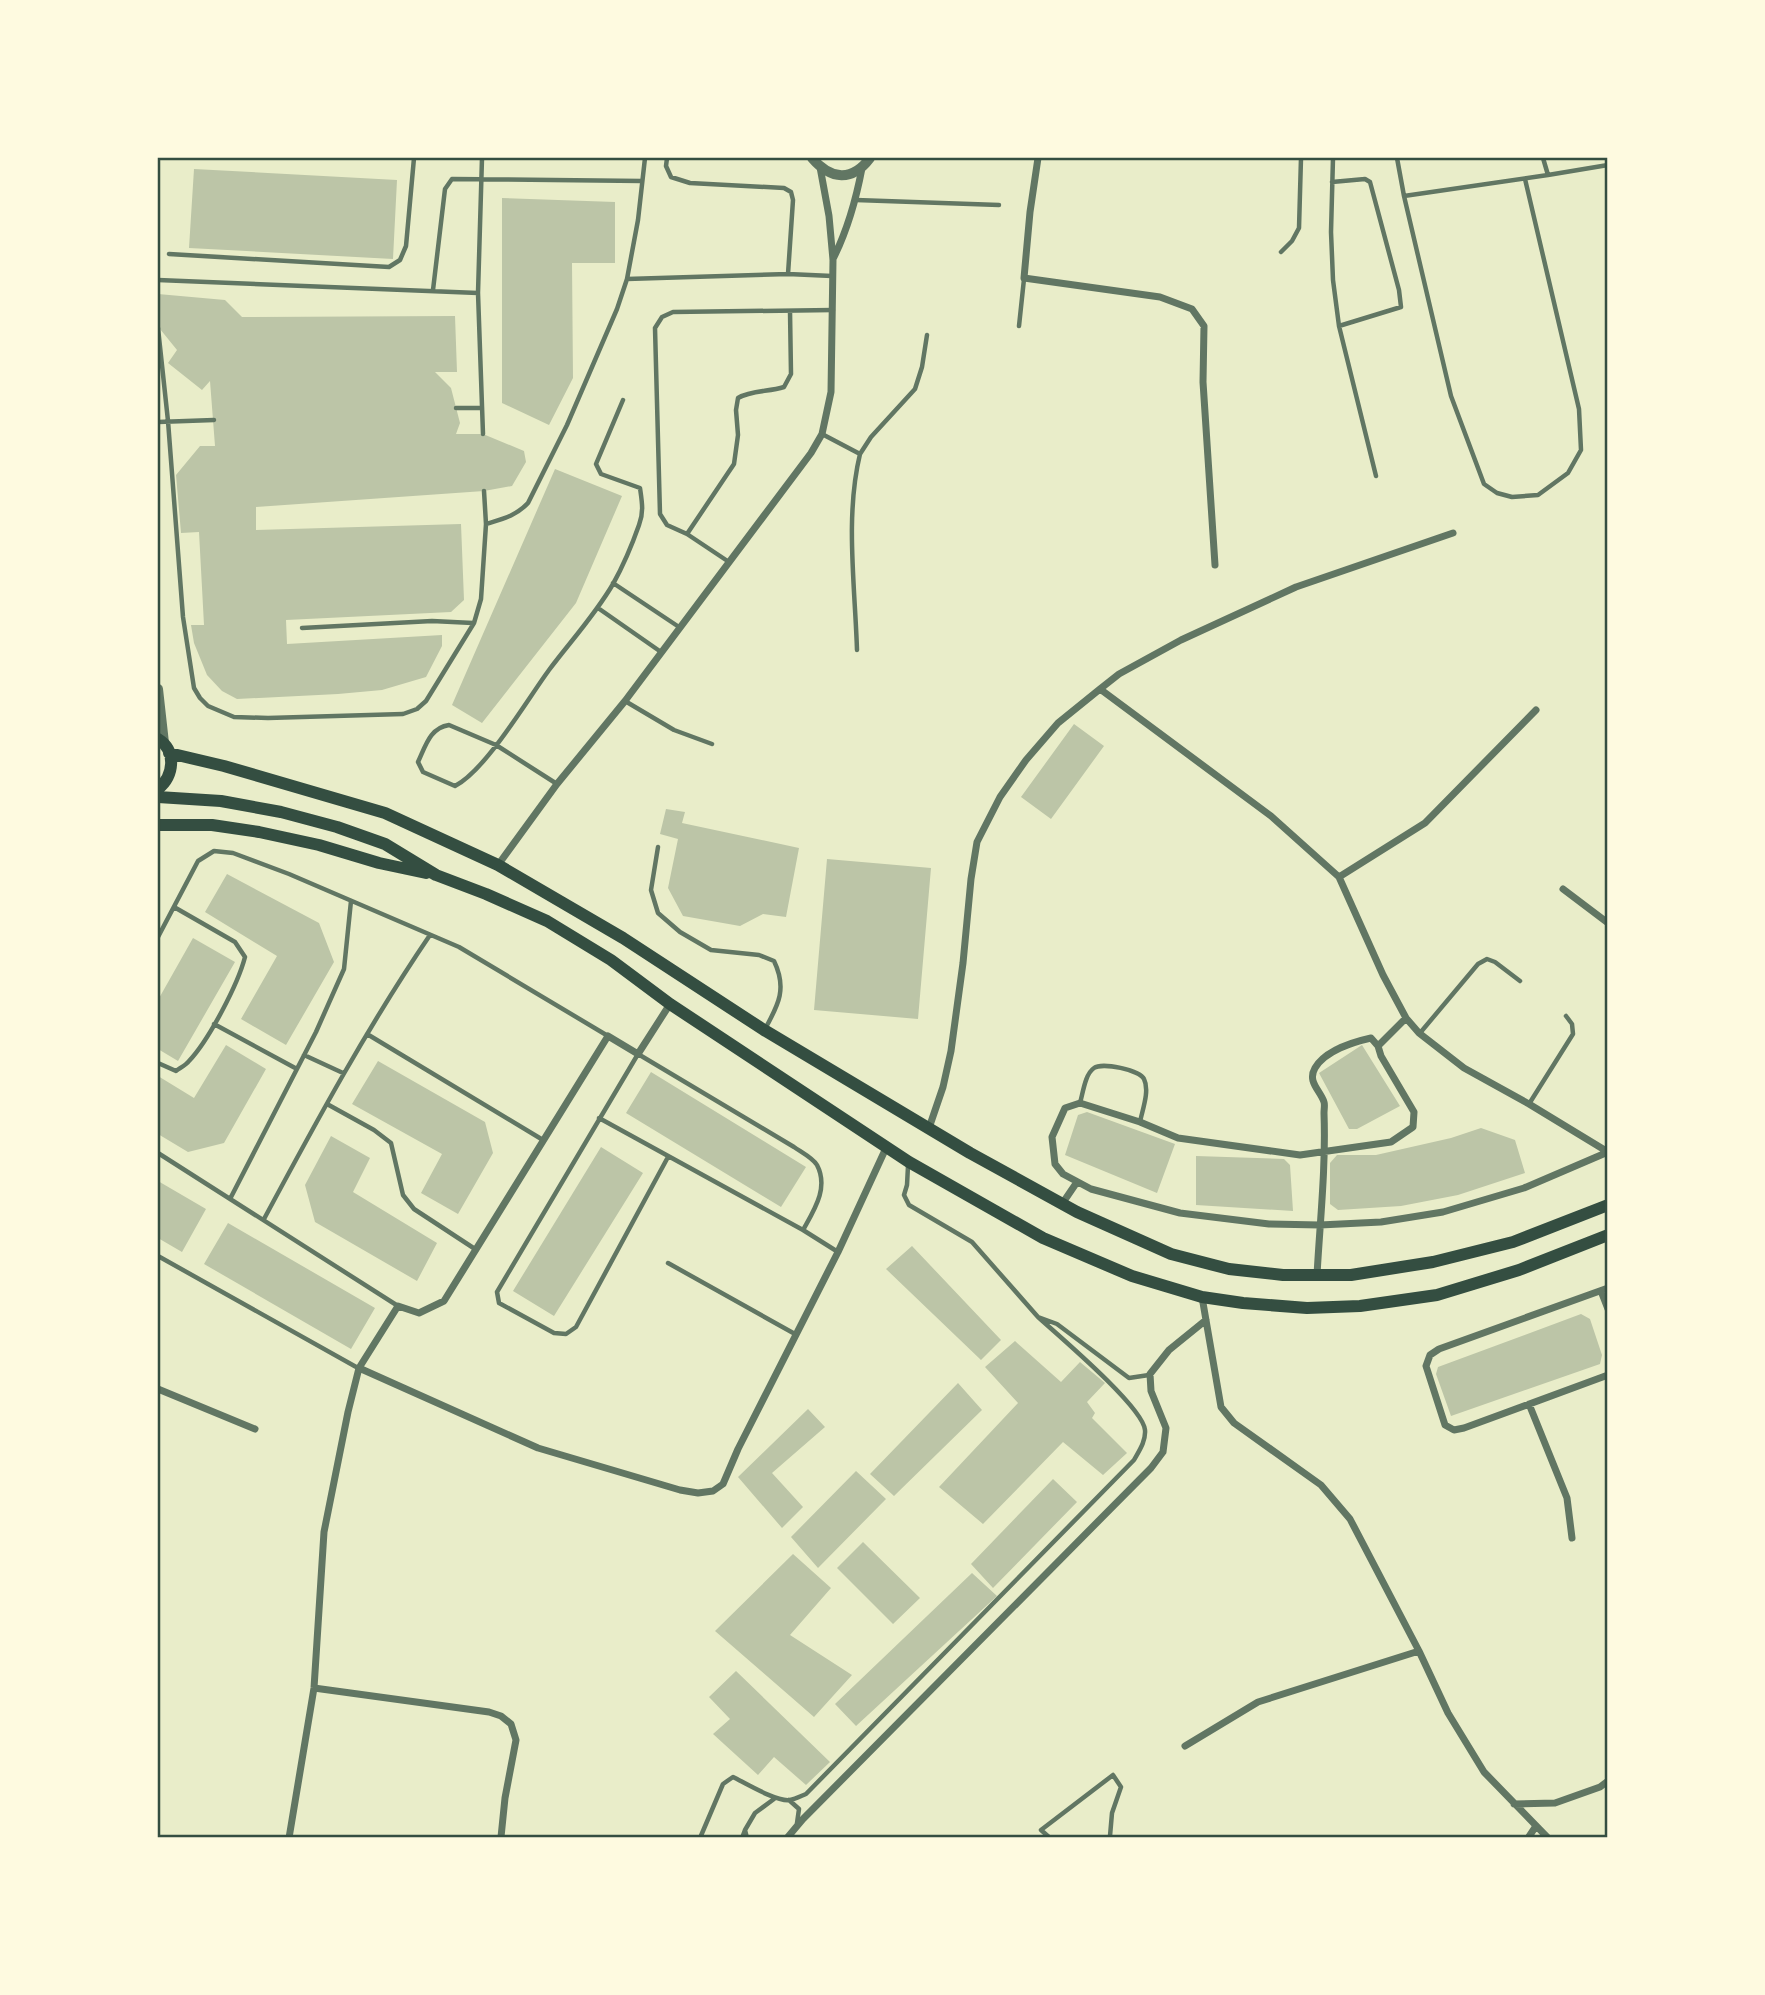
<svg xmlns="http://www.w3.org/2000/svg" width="1765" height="1995" viewBox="0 0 1765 1995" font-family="'Playfair Display',serif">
<rect width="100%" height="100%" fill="#e9edc9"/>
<path fill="#bcc5a7" d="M194,169L397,180L393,259L189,248Z
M502,198L615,202V263H572L573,378L549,425L502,403Z
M158,294L225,300L242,317L455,316L457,372H435L451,388L460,423L456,434H483L524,451L526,462L512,486L484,491L256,507V530L461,524L464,600L451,612L286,620L287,644L442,635V646L426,677L382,690L338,694L237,699L222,691L207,675L194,643L191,625H204L199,532L181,533L176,475L200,446H215L210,381L202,390L168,363L177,350L160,329Z
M555,469L622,496L576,603L482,723L452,705Z
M1074,724L1104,746L1051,819L1021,797Z
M666,809L685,812L682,823L799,848L786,917L763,914L740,926L683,916L668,888L678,839L660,834Z
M827,859L931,868L918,1019L814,1010Z
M227,874L319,923L334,962L286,1045L241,1019L277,956L205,912Z
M193,938L235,962L178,1061L158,1049V1000Z
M226,1045L266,1069L224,1143L188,1152L158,1134V1076L194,1098Z
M1362,1045L1400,1106L1357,1129H1349L1319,1073Z
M378,1061L485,1122L493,1153L458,1214L421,1193L442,1154L352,1104Z
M651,1072L806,1167L781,1207L626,1113Z
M1087,1112L1175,1144L1157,1193L1065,1155L1078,1115Z
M1481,1128L1515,1140L1525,1173L1458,1195L1401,1206L1338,1210L1330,1204V1163L1337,1155H1376L1451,1138Z
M331,1136L370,1158L353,1192L437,1243L417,1281L315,1222L305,1185Z
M601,1147L643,1173L554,1316L513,1291Z
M1196,1156L1284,1159L1290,1165L1293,1211L1196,1205Z
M158,1181L206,1209L182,1252L158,1238Z
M228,1223L375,1308L351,1349L204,1264Z
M912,1246L1001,1340L981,1360L886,1269Z
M1581,1314L1590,1319L1602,1355L1600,1364L1451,1416L1436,1374L1438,1367Z
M1015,1341L1061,1382L1080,1362L1105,1383L1087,1402L1095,1413L1092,1418L1127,1453L1103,1475L1063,1442L983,1524L939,1487L1018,1403L985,1367Z
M958,1383L982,1410L894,1496L870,1474Z
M808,1409L825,1427L772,1473L803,1507L782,1528L738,1477Z
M856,1471L886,1499L818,1568L791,1537Z
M1053,1479L1077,1502L993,1588L971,1564Z
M863,1542L920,1598L893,1624L837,1568Z
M793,1554L831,1588L790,1635L852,1675L814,1717L715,1631Z
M972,1573L997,1596L856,1726L835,1704Z
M736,1671L830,1762L806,1785L774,1757L758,1775L713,1734L730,1719L709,1697Z"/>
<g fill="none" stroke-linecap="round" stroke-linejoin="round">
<path stroke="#617663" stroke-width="4.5" d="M482,158L478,293L483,434
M667,158L666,166L671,177L690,183L784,188L791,192L793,200L788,274
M1333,158L1331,232L1333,280L1339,326L1376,476
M1397,158L1404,196L1451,396L1484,484L1497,493L1512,497L1538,495L1568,473L1581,450L1579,409L1525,179
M1543,158L1548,175L1608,165
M1332,182L1365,179L1370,182L1399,290L1401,307L1339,326
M1404,196L1548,175
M856,200L999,205
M1281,252L1292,241L1299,228L1301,158
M169,254L389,267L400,260L406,246L414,158
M627,279L788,274L832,276
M158,280L478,293
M433,290L445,189L452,179L642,181
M1019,326L1024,279
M158,328L168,421L183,617L194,688L200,698L208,706L234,717L268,718L403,714L417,709L426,701L474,623L481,599L486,524L484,491
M456,408H482
M158,422L214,420
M822,434L860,454L871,437L915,389L922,367L927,335
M486,524C502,519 516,516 528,503L567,425L617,309L627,279L638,220L645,158
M687,534L734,464L738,435L736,410L738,398C751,390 769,392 784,387L791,374L790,311
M729,562L687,534L667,525L660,514L655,328L662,317L673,312L833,310
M613,583L679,627
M598,608L661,652
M302,628L432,621L473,623
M857,650C855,586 845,516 860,454
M625,701L674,730L712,744
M557,784L496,745L449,725C430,728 426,745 418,762L423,772L455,786C486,770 527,700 549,670C570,642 595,615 613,584C623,566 632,545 639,525C644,512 642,502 640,488L601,474L596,464L623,400
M658,847L651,890L658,913L680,932L711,950L759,955L774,961C787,988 779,1004 765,1029
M158,937L198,861L214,851L233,853L289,874L459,947L608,1036
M214,1024L297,1069
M1420,1033L1478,964L1487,959L1495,962L1520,981
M367,1034L543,1140
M304,1055L343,1073
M158,1063L176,1071C180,1068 186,1065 189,1061C209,1040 238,984 245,957L235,942L174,907
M1080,1103C1083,1093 1085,1074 1094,1068C1102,1062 1140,1070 1144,1079C1150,1091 1142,1111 1140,1122
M327,1104L374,1130L391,1143L403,1195L414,1209L475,1249
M1529,1104L1573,1034L1572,1024L1566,1016
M599,1118L803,1230L838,1252
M158,1153L398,1306
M668,1157L576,1327L566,1334L554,1333L499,1303L497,1292L638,1054L794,1147C801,1152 813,1158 817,1165C829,1188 814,1210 803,1230
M908,1166L907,1185L904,1195L909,1205L972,1242L1038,1317L1057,1324L1129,1378L1149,1375
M230,1199L316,1032L344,969L351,901
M264,1219C316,1122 368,1026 430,935
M158,1256L358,1368
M668,1263L795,1334
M789,1800L799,1809L797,1823
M745,1830L755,1813L774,1799
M700,1838L723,1784L733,1777C747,1784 777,1802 790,1800C795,1799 801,1796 806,1794L1134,1460C1139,1451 1146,1441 1145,1430C1143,1407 1059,1336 1038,1317
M742,1838L745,1830L747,1838
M1050,1838L1041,1830L1113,1775L1121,1787L1112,1813L1110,1836L1112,1838"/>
<path stroke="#617663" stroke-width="7" d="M1038,158L1030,212L1024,278L1160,297L1192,309L1204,326L1203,382L1215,565
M833,259C848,229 856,200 862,168
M1453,533L1296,587L1181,640L1119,674L1100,689L1271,816L1339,877L1383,975L1406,1018L1419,1033L1464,1068L1529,1104L1608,1152
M498,865L557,784L625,701L811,453L822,434L831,392L833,260L829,216L820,167
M1339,877L1425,823L1536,710
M1563,889L1608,923
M1406,1018L1378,1046L1381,1056L1414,1112L1413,1127L1391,1142L1300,1155L1178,1138L1140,1122L1080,1103L1065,1108L1052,1137L1055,1164L1063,1174L1091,1189L1180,1213L1269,1224L1320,1225L1381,1222L1443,1212L1524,1188L1608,1152
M929,1128L943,1087L951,1051L963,963L971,879L977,842L1000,797L1026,760L1058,723L1100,689
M1062,1204L1077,1182
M1317,1275C1320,1221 1326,1167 1324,1113C1324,1109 1325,1105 1324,1102C1320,1090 1307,1082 1315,1068C1325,1051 1353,1042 1371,1038L1378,1046
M1608,1288L1439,1349L1430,1355L1426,1366L1445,1425L1454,1430L1464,1428L1608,1375
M1601,1291L1608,1309
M1202,1297L1221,1407L1234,1423L1321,1485L1350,1519L1419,1651L1448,1713L1484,1772L1548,1838
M359,1368L538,1448L680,1490L698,1493L713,1491L723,1484L738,1449L838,1252L886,1148
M158,1389L255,1429
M1529,1404L1567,1498L1572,1538
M314,1688L489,1712L501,1716L511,1724L516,1740L505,1798L501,1837
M1185,1746L1258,1702L1419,1651
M1514,1804L1555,1803L1600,1787L1608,1781
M289,1838L314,1688L324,1532L348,1412L359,1368L398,1306L419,1313L444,1301L608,1036L638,1054L670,1004
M787,1838L803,1819L1151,1468L1163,1452L1166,1428L1151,1391L1150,1374L1169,1350L1206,1320
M1528,1838L1536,1826"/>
<path stroke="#617663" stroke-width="10" d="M812,158C831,180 852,182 870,158
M158,689L164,743"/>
<path stroke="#344e41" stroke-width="12" d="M158,739C177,751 174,776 158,789
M169,753L224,766L385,813L498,865L623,938L764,1030L970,1153L1077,1212L1171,1254L1229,1269L1283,1275H1351L1433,1262L1513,1242L1608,1205
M158,797L221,801L281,812L337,827L385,844L436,875L486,894L547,921L611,960L670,1004L909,1162L1043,1238L1132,1276L1202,1297L1243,1303L1307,1308L1360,1306L1437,1295L1519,1270L1608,1235
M158,825H212L259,832L319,845L379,863L426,873"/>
</g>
<rect width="1765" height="1995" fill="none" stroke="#fefae0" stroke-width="318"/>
<rect x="159" y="159" width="1447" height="1677" fill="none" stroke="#344e41" stroke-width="2.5"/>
</svg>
